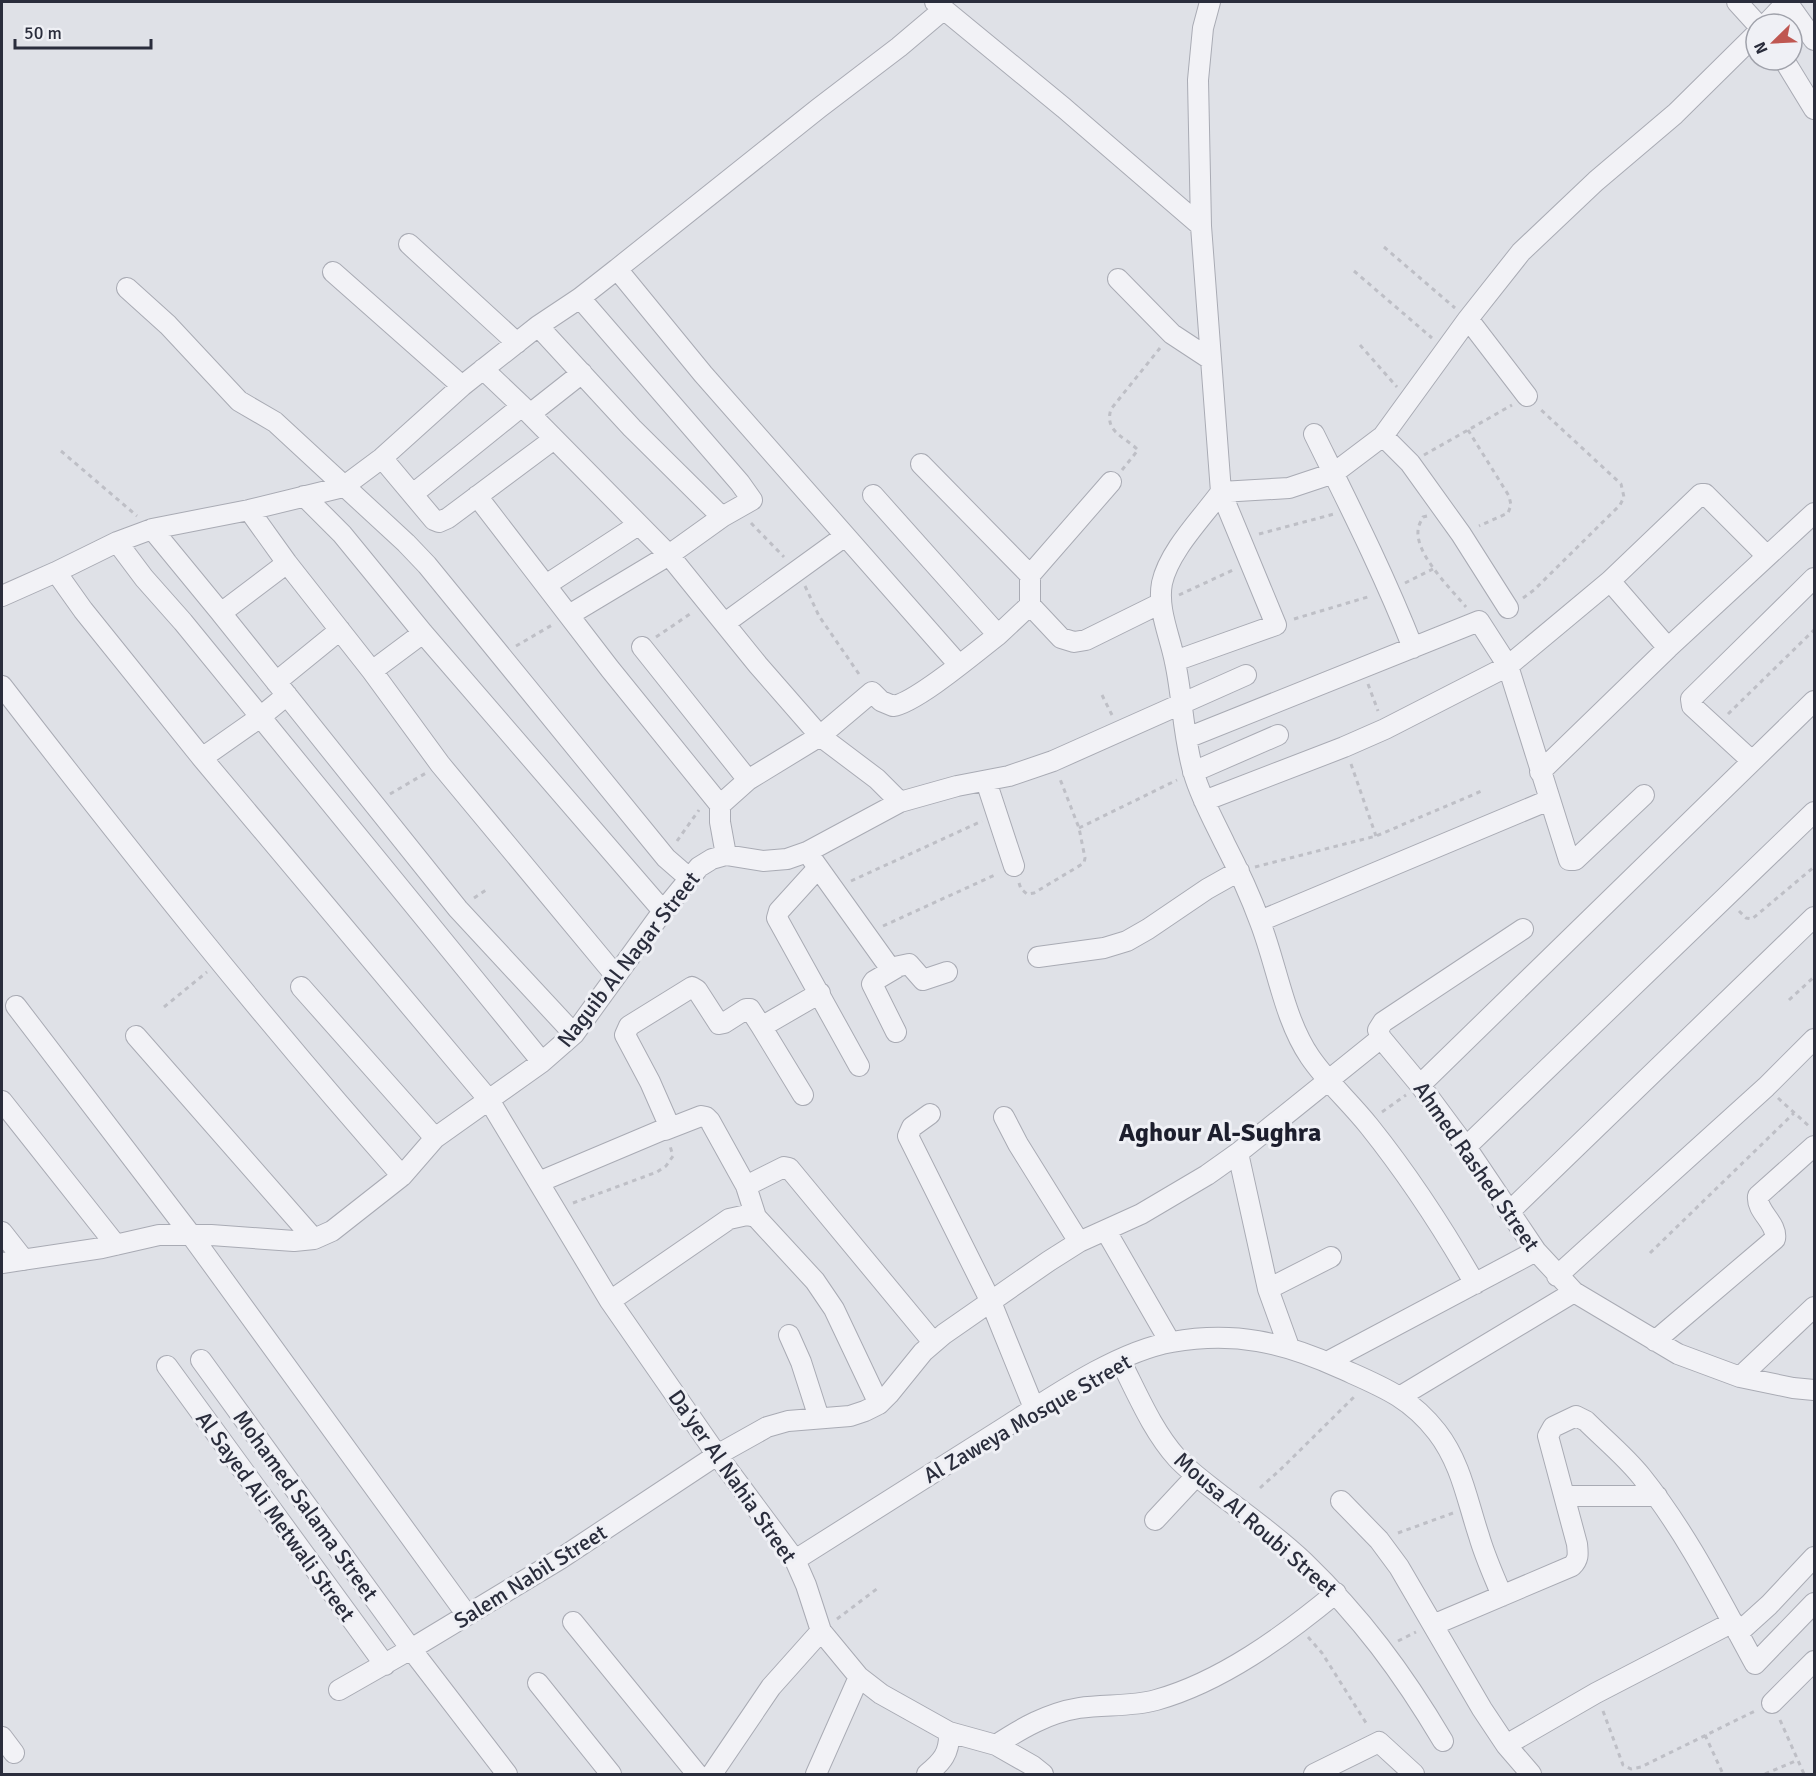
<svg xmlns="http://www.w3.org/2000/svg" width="1816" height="1776" viewBox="0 0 1816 1776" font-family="Signika,sans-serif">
<rect width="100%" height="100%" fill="#dfe1e7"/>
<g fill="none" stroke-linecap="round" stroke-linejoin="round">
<defs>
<path id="minor" d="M935,2L1064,108L1201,226
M1737,2L1757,24
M1787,2L1814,40
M1766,24L1787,2
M1784,60L1814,109
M409,244L517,343
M617,269L819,108L899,47L944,9
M333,272L462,386
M1118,279L1172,334L1210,359
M127,288L168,325L239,401L275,422L406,543L427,565L666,858L689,878
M1468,319L1527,396
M538,326L632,428L722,517
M483,369L522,406L669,555L758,665L820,736L877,779L900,802
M530,414L582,373
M1314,434C1349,505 1384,574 1413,648
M1383,436L1410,463L1461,534L1508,608
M382,458L434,520L439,522L448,518L554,439
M921,464L1030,575
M1111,482L1030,575V605L1061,638L1074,642L1086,640L1161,603
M1221,492C1202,518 1169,551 1162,583C1157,609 1170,636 1175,662C1183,699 1183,738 1194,774C1201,798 1214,821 1225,844C1238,869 1250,895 1260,922C1277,966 1284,1019 1310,1057C1327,1082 1350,1102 1369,1126C1409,1176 1443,1228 1475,1284
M1221,492L1289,488L1334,473L1383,436L1468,319L1521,252L1596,181L1675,114L1756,34
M413,494L522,406
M304,496L342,534L423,633L663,911
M477,496L610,669L720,805V822L726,855
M249,510L287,563L372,671L440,764L616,976
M152,529L221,613L287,563
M117,542L144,578L183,622L542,1062
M1610,581L1668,648
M546,585L638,525
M2,596L56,572
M221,613L458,909L574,1034
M569,615L669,555L722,517L752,500L740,483L580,298
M725,623L845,536
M998,635L1030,605
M642,647L748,780
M1175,661L1276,625L1221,492L1201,226L1198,80L1203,28L1210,2
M959,665L703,374L617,269L580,298L538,326L462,386L382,458L343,487L249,510L152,529L117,542L56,572L83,610L202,758L489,1100L610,1301L717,1455L795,1560L806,1585L821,1631L859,1677L881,1694L949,1732L996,1745L1033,1766L1043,1774
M372,671L423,633
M276,682L340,630
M2,686C131,853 262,1018 402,1176L435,1138L542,1062L574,1034L663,911L699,867L712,859L726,855L763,861L787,859L807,852L900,802L957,786L1009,776L1053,761L1246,675
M1187,738L1479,621L1508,666L1569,860H1575L1644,795
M202,758L259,718L287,695
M1752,761L1692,706L1691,699L1814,578
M1193,772L1278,735
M1540,772L1668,648L1814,513
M986,781L1014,866
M1204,801L1344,747L1385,729L1508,666L1610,581L1701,494H1705L1767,556
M720,805L748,780L820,736L872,692L881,701L893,706C916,703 977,651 998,635L873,495
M812,859L890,968L909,964L923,980L947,972
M818,868L779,911L777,918L859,1066
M1260,921L1549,800
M1523,929L1383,1022L1378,1030L1381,1038L1420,1085L1466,1147L1536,1251L1574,1292L1678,1354L1740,1377L1793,1388L1814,1390
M1038,957L1104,948L1127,941L1148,929L1207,889L1239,871
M896,968L874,981L872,984L896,1032
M301,987L435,1138
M16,1006L191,1235L467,1615
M761,1026L803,1095
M136,1036L314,1239
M1420,1085L1814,701
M2,1101L116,1245
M930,1114L912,1127L908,1136L991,1302L1034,1408
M1004,1117L1018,1144L1079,1242
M665,1130L701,1116L706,1117L710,1121L746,1186L756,1217L815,1281L834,1309L879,1404
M1466,1147L1814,812
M1238,1153L1268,1289L1289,1347
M539,1182L667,1128L668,1123L650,1082L625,1035L629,1026L692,987L697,990L719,1024L724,1023L746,1009H750L761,1026H763L820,993
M746,1186L784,1167L789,1168L933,1342
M1510,1211L1814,917
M1106,1231L1170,1342
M2,1232L24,1260
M2,1263L102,1248L159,1235H211L294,1241L314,1239L332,1231L402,1176
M1557,1276L1766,1087L1814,1039
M1268,1289L1331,1257
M610,1301L729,1219L747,1215L756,1217
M789,1335L801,1362L819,1418
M1655,1341L1775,1239C1778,1223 1756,1212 1758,1196L1814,1146
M201,1360L411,1649L507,1774
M1120,1360C1137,1393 1152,1430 1177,1458C1191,1473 1207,1484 1222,1496C1250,1517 1279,1538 1304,1562C1361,1617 1402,1672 1443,1741
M1327,1362L1536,1251
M167,1366L385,1665
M1740,1377L1814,1307
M1401,1396L1574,1292
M1565,1496H1657
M1341,1501L1379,1540L1399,1567L1482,1709L1506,1745L1531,1774
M1155,1520L1196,1476
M795,1560C863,1517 931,1474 999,1431C1048,1400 1115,1352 1172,1342C1234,1331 1283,1342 1340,1368C1380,1386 1409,1396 1437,1432C1461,1463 1467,1500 1479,1536C1485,1557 1494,1576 1502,1596
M573,1622L697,1774
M1433,1625L1572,1566C1579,1559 1578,1554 1577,1544L1548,1436L1553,1427L1576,1416L1586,1421C1604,1439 1625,1456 1641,1476C1687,1533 1720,1600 1755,1664L1814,1603
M1738,1633L1769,1605L1814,1557
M538,1683L611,1774
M339,1690L411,1649L560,1559L717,1455L767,1427L788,1421L850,1416L865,1411L879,1404L889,1394L923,1352L944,1334L1049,1261L1079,1242L1141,1214L1207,1175L1238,1153L1381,1038
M1772,1703L1814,1661
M2,1737L14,1753
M996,1745C1022,1728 1048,1713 1079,1708C1104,1704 1131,1707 1156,1700C1221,1682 1284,1636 1336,1593
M1506,1745L1596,1693L1733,1622
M712,1774L771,1687L821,1631
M816,1774L859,1677
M927,1774C942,1762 950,1753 949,1732
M1314,1774L1379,1742L1414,1774"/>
</defs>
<use href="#minor" stroke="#a9abb4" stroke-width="22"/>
<path stroke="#bebfc6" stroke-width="3" stroke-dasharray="4.5 4.5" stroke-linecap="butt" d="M1384,247L1455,308
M1354,271L1432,338
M1360,345L1397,387
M1468,430L1509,496L1511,505L1508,513L1479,526
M61,451L137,516
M1424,455L1512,405
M1122,470L1138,450C1124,436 1104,432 1111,409L1160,348
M1427,516L1423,517C1421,521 1418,526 1418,531C1416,555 1451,589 1466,607
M751,523L784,557
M1259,534L1334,514
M1405,583L1433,569
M805,586L819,616L861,677
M1179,595L1233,570
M1523,598L1534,590L1620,505L1624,497L1621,484L1539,408
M1294,619L1371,596
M656,637L693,612
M516,646L552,625
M1368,684L1378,711
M1102,695L1112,715
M1728,714L1814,630
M1351,764L1376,836
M390,794L426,773
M1079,828L1177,780
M677,841L699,810
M1255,867L1376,836L1484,790
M851,881L982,821
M1019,883L1021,889L1027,894L1034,893L1084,863L1085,858L1079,828L1060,779
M474,898L486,890
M1739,911L1746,918L1752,919L1814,867
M883,926L997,874
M1789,1000L1814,977
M164,1007L207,972
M1778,1098L1811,1128
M1382,1112L1406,1095
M573,1203L657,1172L666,1166L673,1156L670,1146
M1650,1253L1794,1113
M1260,1488L1280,1470L1356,1395
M1398,1533L1453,1513
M837,1619L878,1588
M1308,1637L1322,1653L1368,1726
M1398,1641L1416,1632
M1603,1711L1623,1765L1631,1769L1641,1767L1757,1710
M1780,1720L1804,1774
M1705,1735L1723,1774
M1765,1774L1798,1760"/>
<use href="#minor" stroke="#f2f2f6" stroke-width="20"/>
</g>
<g text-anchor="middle" stroke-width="6" stroke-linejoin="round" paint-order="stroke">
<g font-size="22" fill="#2a2d3c" stroke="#eff0f5">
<text transform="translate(628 959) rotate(-52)" y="8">Naguib Al Nagar Street</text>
<text transform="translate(1477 1166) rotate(55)" y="8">Ahmed Rashed Street</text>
<text transform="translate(1027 1418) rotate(-30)" y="8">Al Zaweya Mosque Street</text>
<text transform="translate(733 1476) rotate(55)" y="8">Da'yer Al Nahia Street</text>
<text transform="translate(306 1505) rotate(54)" y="8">Mohamed Salama Street</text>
<text transform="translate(276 1516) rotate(54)" y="8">Al Sayed Ali Metwali Street</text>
<text transform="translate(1256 1524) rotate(41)" y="8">Mousa Al Roubi Street</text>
<text transform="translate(530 1576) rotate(-32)" y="8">Salem Nabil Street</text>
</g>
<g font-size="26" font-weight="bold" fill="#1c1e2d" stroke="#eff0f5">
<text x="1220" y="1141">Aghour Al-Sughra</text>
</g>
</g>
<rect width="1816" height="1776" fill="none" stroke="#2a2d3c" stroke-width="6"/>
<g transform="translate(1774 42) rotate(246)"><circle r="28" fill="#eff0f5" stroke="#a0a2ab" stroke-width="1.5"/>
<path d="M0-4.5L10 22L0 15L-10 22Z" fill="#bf5751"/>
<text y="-9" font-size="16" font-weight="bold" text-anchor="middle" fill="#2a2d3c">N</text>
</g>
<path d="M15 39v9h136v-9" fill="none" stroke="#2a2d3c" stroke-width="3"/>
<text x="24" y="39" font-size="18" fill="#2a2d3c" stroke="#eff0f5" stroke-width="4.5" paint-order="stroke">50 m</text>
</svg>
